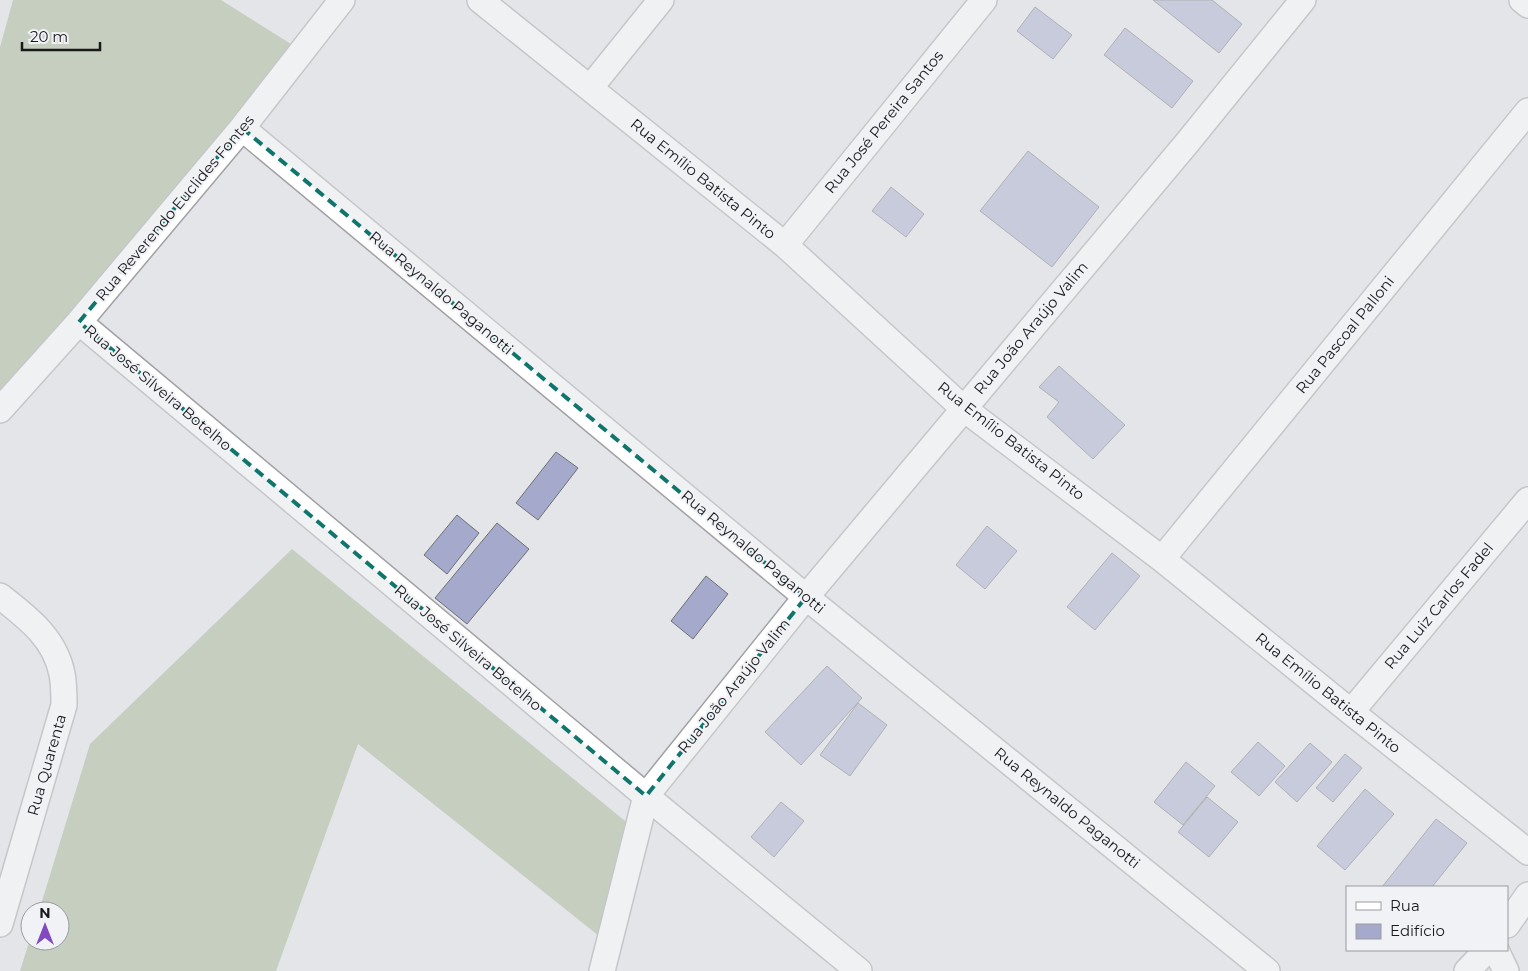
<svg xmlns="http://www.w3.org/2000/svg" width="1528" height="971" viewBox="0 0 1528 971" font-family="Montserrat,sans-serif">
<rect width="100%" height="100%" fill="#e4e5e8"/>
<path fill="#a3b291" d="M13,0H221L302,51L0,398V47Z
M292,549L630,825L599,936L358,744L276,971H20L30,939V941H60V911H39L90,744Z"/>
<path fill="#a5aacc" stroke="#6f7073" d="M1153,0H1212L1242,24L1219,53Z
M1035,7L1072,35L1053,59L1017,31Z
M1125,28L1193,81L1172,108L1104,55Z
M1028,151L1099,207L1052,267L980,211Z
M891,187L924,214L906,237L872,211Z
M1059,366L1125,425L1093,459L1047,417L1059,402L1039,387Z
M556,452L578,468L538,520L516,503Z
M457,515L479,533L447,574L424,555Z
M497,523L529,549L467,624L435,598Z
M987,526L1017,551L985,589L956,565Z
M1112,553L1140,576L1095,630L1067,607Z
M706,576L728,594L693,639L671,621Z
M827,666L862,698L801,765L765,732Z
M858,703L887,725L850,776L820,755Z
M1258,742L1285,766L1259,796L1231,772Z
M1310,743L1332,762L1297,802L1275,782Z
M1345,754L1362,768L1333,802L1316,788Z
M1186,762L1215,786L1183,825L1154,802Z
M1365,789L1394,814L1345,870L1317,846Z
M1207,797L1238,822L1209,857L1178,832Z
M781,802L804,821L774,857L751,837Z
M1436,819L1467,843L1432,887H1382Z"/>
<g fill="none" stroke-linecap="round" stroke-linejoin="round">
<defs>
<path id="minor" d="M480,0L785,245L963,408L1162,559L1351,712L1528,852
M1522,0L1528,5
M590,88L661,0
M242,128L806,597L1267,971
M785,245L984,0
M79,322L646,796L859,971
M0,410L79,322L242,128L342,0
M1162,559L1528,111
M0,596C27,617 55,638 62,674C64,684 64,695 64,705L0,924
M1351,712L1528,500
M1507,925L1528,895
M1496,950L1506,971
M602,971L646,796L806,597L1187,143L1303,0
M1467,971L1487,950"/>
</defs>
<use href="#minor" stroke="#a1a1a5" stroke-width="28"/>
<use href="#minor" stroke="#fff" stroke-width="25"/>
</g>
<path d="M0 0H1528V971H0ZM242,128L806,597L646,796L79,322Z" fill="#e4e5e8" fill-opacity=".55" fill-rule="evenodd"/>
<path fill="none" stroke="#0f766e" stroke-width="4" stroke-dasharray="10 6" stroke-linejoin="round" d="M242,128L806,597L646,796L79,322Z"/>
<g text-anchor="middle" stroke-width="4" stroke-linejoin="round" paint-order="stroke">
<g font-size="15" fill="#19191b" stroke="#f1f2f6">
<text transform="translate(884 122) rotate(-51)" y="5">Rua José Pereira Santos</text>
<text transform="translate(703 179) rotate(39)" y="5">Rua Emílio Batista Pinto</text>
<text transform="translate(175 208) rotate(-50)" y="5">Rua Reverendo Euclides Fontes</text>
<text transform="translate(441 293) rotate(40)" y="5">Rua Reynaldo Paganotti</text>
<text transform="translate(1031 328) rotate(-50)" y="5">Rua João Araújo Valim</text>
<text transform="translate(1345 335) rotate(-51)" y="5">Rua Pascoal Palloni</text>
<text transform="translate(158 388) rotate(40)" y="5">Rua José Silveira Botelho</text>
<text transform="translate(1011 441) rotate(38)" y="5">Rua Emílio Batista Pinto</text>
<text transform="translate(753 552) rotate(40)" y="5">Rua Reynaldo Paganotti</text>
<text transform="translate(1439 606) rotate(-50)" y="5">Rua Luiz Carlos Fadel</text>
<text transform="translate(468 648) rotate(40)" y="5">Rua José Silveira Botelho</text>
<text transform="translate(734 686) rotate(-51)" y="5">Rua João Araújo Valim</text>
<text transform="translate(1328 693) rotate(39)" y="5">Rua Emílio Batista Pinto</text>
<text transform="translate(47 765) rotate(-74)" y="5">Rua Quarenta</text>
<text transform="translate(1067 808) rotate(39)" y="5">Rua Reynaldo Paganotti</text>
</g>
</g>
<rect x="1346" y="886" width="162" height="65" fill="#f1f2f6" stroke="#9b9b9e"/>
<rect x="1356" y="902" width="25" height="8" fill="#ffffff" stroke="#9b9b9e"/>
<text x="1390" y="911" font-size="15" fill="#19191b">Rua</text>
<rect x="1356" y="924" width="25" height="15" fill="#a5aacc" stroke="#9b9b9e"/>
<text x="1390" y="936" font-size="15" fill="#19191b">Edifício</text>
<g transform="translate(45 926)"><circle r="24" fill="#f1f2f6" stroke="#9b9b9e"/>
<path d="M0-4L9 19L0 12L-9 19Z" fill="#814ac1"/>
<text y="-8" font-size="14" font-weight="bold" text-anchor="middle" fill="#19191b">N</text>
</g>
<path d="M22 42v8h78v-8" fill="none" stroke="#19191b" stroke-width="2.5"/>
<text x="30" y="42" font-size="15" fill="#19191b" stroke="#f1f2f6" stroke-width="4" paint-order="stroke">20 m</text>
</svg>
